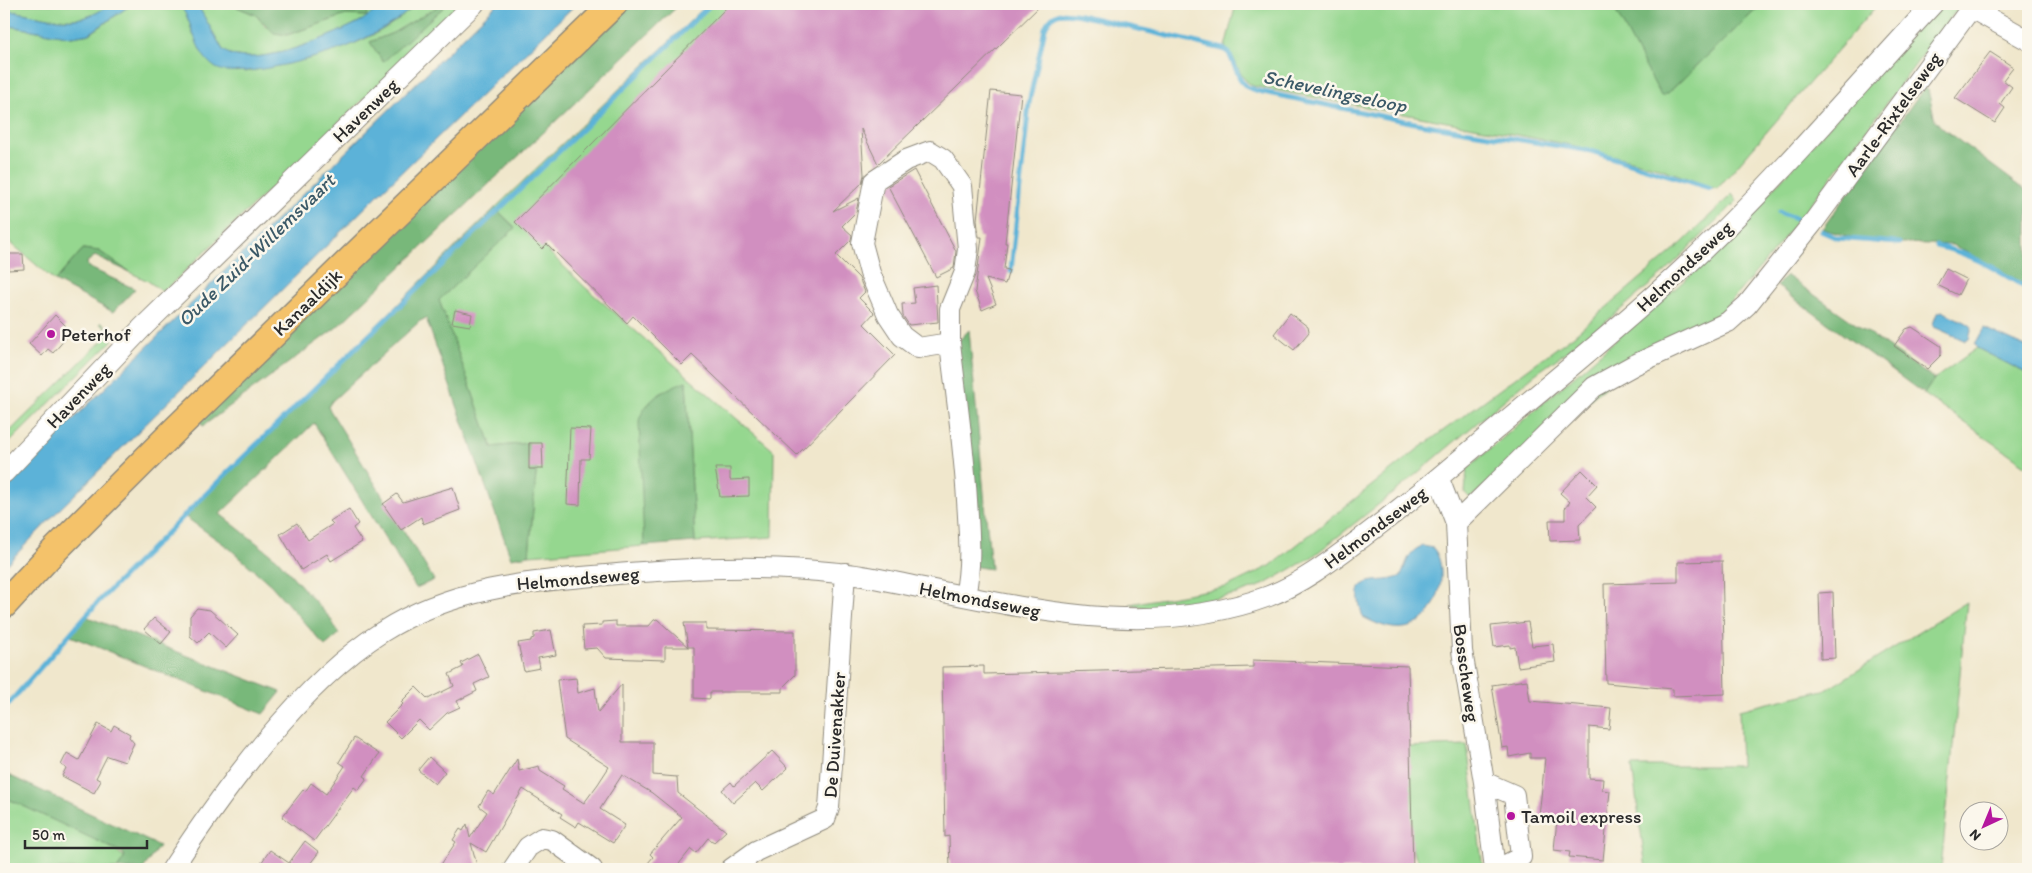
<svg xmlns="http://www.w3.org/2000/svg" width="2032" height="873" viewBox="0 0 2032 873" font-family="Itim,sans-serif">
<rect width="100%" height="100%" fill="#fbf7ec"/>
<filter id="ink" filterUnits="userSpaceOnUse"><feTurbulence type="fractalNoise" baseFrequency=".02" numOctaves="2"/><feDisplacementMap in="SourceGraphic" scale="10" xChannelSelector="R" yChannelSelector="G"/><feConvolveMatrix kernelMatrix="1 2 1 2 8 2 1 2 1" color-interpolation-filters="sRGB"/></filter>
<filter id="wash" filterUnits="userSpaceOnUse"><feTurbulence type="fractalNoise" baseFrequency=".0096" numOctaves="4" result="noise"/><feDisplacementMap in="SourceGraphic" scale="20" xChannelSelector="R" yChannelSelector="G"/><feGaussianBlur stdDeviation="1.12" result="paint"/><feColorMatrix in="noise" values="0 0 0 0 0 0 0 0 0 0 0 0 0 0 0 0 0 1.4 0 .05"/><feComposite in="paint" operator="in"/></filter>
<g filter="url(#wash)">
<rect width="100%" height="100%" fill="#f0e7cc"/>
<path fill="#95d78f" stroke="#60815d" d="M4,4H109C79,32 39,14 4,10Z
M132,4H179L187,14L193,35L245,72C304,61 372,48 416,4H442L393,33L370,42L383,61L447,4H462L163,292L148,281L129,272L99,251L83,249L55,281L4,237V25L72,37L90,34Z
M197,4H230L256,15L265,26L287,35L346,15L366,16L363,4H390C378,10 368,18 357,23C329,37 250,72 223,50Z
M708,4H735L518,222L586,288L774,451L773,537L695,542L686,381L641,415L644,546L529,555L538,451L528,443L492,447L439,300L515,227L495,208Z
M1236,4H1612L1662,96L1668,93L1762,4H1878L1717,189L1654,166L1571,145L1253,86C1236,77 1238,57 1225,47Z
M1938,4H1961L1826,184L1770,256L1723,310L1707,323L1660,342L1470,498L1465,493L1467,469L1701,266L1734,233Z
M1732,194L1737,201L1666,271L1594,332L1534,375L1402,486L1312,557L1263,585L1237,594L1176,607L1150,609L1130,604L1226,587L1270,566L1418,449L1573,336L1682,243Z
M102,322L111,332L112,341L4,448V437L108,335L105,327L100,324Z
M1977,348L2028,374V467L1924,394L1934,379Z
M1967,602L1941,869H1646L1632,766H1741L1739,710L1828,689Z
M1467,745L1483,869H1422L1408,841L1404,747Z
M4,797L105,844L125,857L117,869H4Z"/>
<path fill="#78b87a" stroke="#527252" d="M230,4H363L368,13L366,16L346,15L287,35L274,33L256,15Z
M442,4H447L383,62L370,42L393,33Z
M627,4H680L337,327L203,426L197,419Z
M1612,4H1762L1668,93L1661,96Z
M1924,88L1928,90L1935,120L1942,128L2028,192V286L1953,245L1881,242L1854,238L1822,229Z
M495,208L515,228L439,300L492,447L528,443L537,447L538,451L529,555L511,558L426,318L420,321L332,401L328,407L434,580L416,588L314,423L220,514L277,559L330,618L339,634L325,646L271,585L229,548L184,516Z
M83,249L99,251L129,272L95,256L87,262L88,267L135,289L113,312L55,281Z
M1786,275L1934,379L1924,394L1777,286Z
M969,330L991,569L971,566L949,351Z
M686,381L695,542L644,546L639,421C644,400 667,388 686,381Z
M85,616L281,692L263,714L68,635Z
M4,773L159,846L143,869H117L125,857L123,853L4,797Z"/>
<path fill="#5bb2d8" stroke="#436e82" d="M109,4H132L89,34L72,37L4,25V10C39,14 79,32 109,4Z
M179,4H197L223,50C250,72 329,37 357,23C368,18 377,7 390,4C397,2 408,4 416,4C399,21 375,34 353,44C330,55 237,81 216,68C193,53 195,24 179,4Z
M497,4H576L383,190L60,509L4,567V487Z
M1942,311L1970,325L1972,327L1969,339L1966,341L1934,327L1933,324L1937,313Z
M1984,328L2028,348V374L1977,348L1975,344Z
M1423,546L1433,548C1450,567 1439,615 1414,625C1397,633 1378,625 1363,617C1347,568 1379,587 1401,576C1407,563 1408,550 1423,546Z"/>
<g fill="none" stroke-linecap="round" stroke-linejoin="round">
<path stroke="#5bb2d8" stroke-width="5" d="M1779,212L1798,219
M1821,231L1837,238L1899,243
M1936,246C1972,253 1997,270 2028,289
M1011,271L1029,103L1045,28C1052,10 1064,12 1080,15L1223,49L1229,53L1241,81L1247,87L1258,91L1420,124L1591,151L1710,188
M4,709L98,602L218,482L711,4"/>
</g>
<g id="blocks">
<path fill="#d18fc0" d="M730,4H1042L878,164L861,129L864,175L862,183L833,211L859,198L856,212L842,226L852,235L851,240L836,255L859,278L865,292L859,298L874,313L864,324L895,355L797,455L692,355L682,365L633,316L627,323L547,244L542,249L515,222Z
M1990,52L2013,67L2003,80L2012,87L2000,104L2005,108L1995,123L1955,98Z
M991,91L1021,94L1005,243H1007L1004,269L1009,270L1005,284L986,279L996,304L982,310L975,291L982,237H979L977,220Z
M914,170L956,251L954,268L936,277L888,186Z
M8,254H23L24,269L8,270Z
M1946,269L1966,279L1958,295L1937,285Z
M936,285L938,322L909,325L903,316L902,304L915,303L913,288Z
M455,310L472,314L470,326L452,323Z
M1290,313L1308,327L1309,332L1294,350L1274,334Z
M55,315L66,326L61,332L67,337L53,353L48,349L42,356L29,344Z
M1912,327L1941,346V355L1927,369L1894,346L1906,329Z
M570,428L591,429L589,459H581L580,505L567,504Z
M529,443H542L543,469H529Z
M715,468H730V480L749,479V496L720,497Z
M1582,470L1597,485L1586,497L1596,507L1579,525L1580,540L1550,541L1549,520H1565V508L1570,502L1560,493Z
M453,487L460,510L423,524L421,517L401,530L383,504L397,494L403,502Z
M349,509L358,524L353,528L362,542L331,561L327,554L301,570L280,534L297,523L308,540L333,524L330,521Z
M1722,561L1725,694L1673,696V689L1606,683L1604,584L1678,582V562Z
M1833,592L1835,658L1821,659L1819,593Z
M197,608L210,610L238,635L226,648L209,632L198,643L190,636V616Z
M154,618L171,632L161,644L144,629Z
M657,619L688,647L684,623H706V630L795,631V675L783,687V692H710V699L694,698V647H665V660L606,658L597,648L584,649L582,626L602,625V622L616,621V626H649L654,620Z
M1528,622L1532,646L1553,644L1555,662L1518,667L1515,647L1510,648V645L1494,647L1491,626Z
M551,630L556,655L538,658L540,668L524,671L518,643L531,641V639L534,638V633Z
M478,654L489,677L474,684L477,691L457,701L460,707L447,713L429,730L419,720L401,738L385,722L403,704L401,702L416,687L428,699L454,686L449,674L463,667L461,663Z
M1253,660L1408,666L1413,869H950L949,836L945,837L942,667L984,666V674L1253,667Z
M576,678L578,693L595,688L598,712L622,684V742H653V775L677,777L678,793L726,831L714,842L708,838L696,853L691,849L675,869H643L653,857L650,854L682,817L652,793L622,775L600,809L625,825L613,843L579,822L576,827L560,817L562,814L523,789L486,852L471,843L478,869H438L456,842L453,840L460,829L463,831L467,824L470,838L487,812L479,806L488,791L494,795L517,759L519,771L539,766L540,771L564,786L562,789L584,803L598,784L609,767L565,739L557,680Z
M1527,680L1530,701L1611,708L1609,729L1589,727V778L1603,779L1602,790L1610,791L1603,860L1569,857L1570,852L1554,850L1557,819L1539,817L1545,758H1530V753L1509,757L1508,747L1502,748L1492,685Z
M98,724L111,731L114,725L130,734L129,737L134,743L125,762L107,756L96,778L101,781L94,793L62,776L66,768L61,765L67,753L79,760Z
M354,738L379,754L364,776L367,778L358,790L354,787L314,841L282,817L303,790L305,792L311,783L326,794L345,766L339,762Z
M772,751L788,768L763,791L755,783L733,803L722,790L731,782L734,786Z
M429,757L445,772L435,784L418,770Z
M305,841L319,852L306,869H257L270,850L289,863Z"/>
</g>
</g>
<g filter="url(#ink)">
<use href="#blocks" fill-opacity="0" stroke="#8e897c" stroke-width="1"/>
<g fill="none" stroke-linecap="round" stroke-linejoin="round">
<defs>
<path id="minor" d="M1971,8L2028,40
M950,343L918,348L902,336L888,315L870,273L862,243L874,181L906,160L930,151L943,159L962,186L968,249L965,272L950,309V343C956,395 964,447 967,500C969,533 972,564 965,596
M4,473L143,327L474,4
M1439,479L1456,523L1462,651L1484,782L1495,869
M1456,523L1594,387L1634,365L1728,322L1747,305L1812,224L1974,4
M1484,782L1514,795L1521,857L1498,869
M172,869C224,790 301,683 382,632C449,589 528,581 606,575C684,568 761,564 839,573C864,575 888,581 913,586C1032,609 1150,640 1269,596C1305,582 1336,557 1367,534C1404,506 1440,477 1475,447C1545,387 1618,330 1685,267C1773,185 1851,92 1933,4
M513,869L528,847L542,838L552,840L592,869
M731,869L756,851L825,819L829,808L845,573"/>
<path id="major" d="M4,605L53,552L177,428L614,4"/>
</defs>
<use href="#minor" stroke="#8e897c" stroke-width="22"/>
<use href="#major" stroke="#8e897c" stroke-width="29"/>
<use href="#minor" stroke="#fff" stroke-width="20"/>
<use href="#major" stroke="#f4c26a" stroke-width="26"/>
</g>
</g>
<g fill="#b5179e" stroke="#fbf7ec" stroke-width="2">
<circle cx="51" cy="334" r="5"/>
<circle cx="1511" cy="816" r="5"/>
</g>
<g text-anchor="middle" stroke-width="5" stroke-linejoin="round" paint-order="stroke">
<g font-size="19" fill="#2b2b2b" stroke="#fbf7ec">
<text transform="translate(365 110) rotate(-44)" y="7">Havenweg</text>
<text transform="translate(1893 114) rotate(-54)" y="7">Aarle-Rixtelseweg</text>
<text transform="translate(1684 266) rotate(-43)" y="7">Helmondseweg</text>
<text transform="translate(307 302) rotate(-44)" y="7">Kanaaldijk</text>
<text transform="translate(78 395) rotate(-46)" y="7">Havenweg</text>
<text transform="translate(1375 527) rotate(-37)" y="7">Helmondseweg</text>
<text transform="translate(578 578) rotate(-5)" y="7">Helmondseweg</text>
<text transform="translate(980 599) rotate(11)" y="7">Helmondseweg</text>
<text transform="translate(1467 673) rotate(82)" y="7">Bosscheweg</text>
<text transform="translate(834 735) rotate(-86)" y="7">De Duivenakker</text>
</g>
<g font-size="19" fill="#2b2b2b" stroke="#fbf7ec" text-anchor="start">
<text x="61" y="341">Peterhof</text>
<text x="1521" y="823">Tamoil express</text>
</g>
<g font-size="20" font-style="italic" fill="#3c5a68" stroke="#fbf7ec">
<text transform="translate(1335 91) rotate(12)" y="7">Schevelingseloop</text>
<text transform="translate(256 250) rotate(-44)" y="7">Oude Zuid-Willemsvaart</text>
</g>
</g>
<rect width="2032" height="873" fill="none" stroke="#fbf7ec" stroke-width="20"/>
<g transform="translate(1984 826) rotate(224)"><circle r="24" fill="#fbf7ec" stroke="#a8a59f"/>
<path d="M0-4L9 19L0 12L-9 19Z" fill="#b5179e"/>
<text y="-8" font-size="14" font-weight="bold" text-anchor="middle" fill="#2b2b2b">N</text>
</g>
<path d="M25 840v8h122v-8" fill="none" stroke="#2b2b2b" stroke-width="2.5"/>
<text x="32" y="840" font-size="15" fill="#2b2b2b" stroke="#fbf7ec" stroke-width="4" paint-order="stroke">50 m</text>
</svg>
